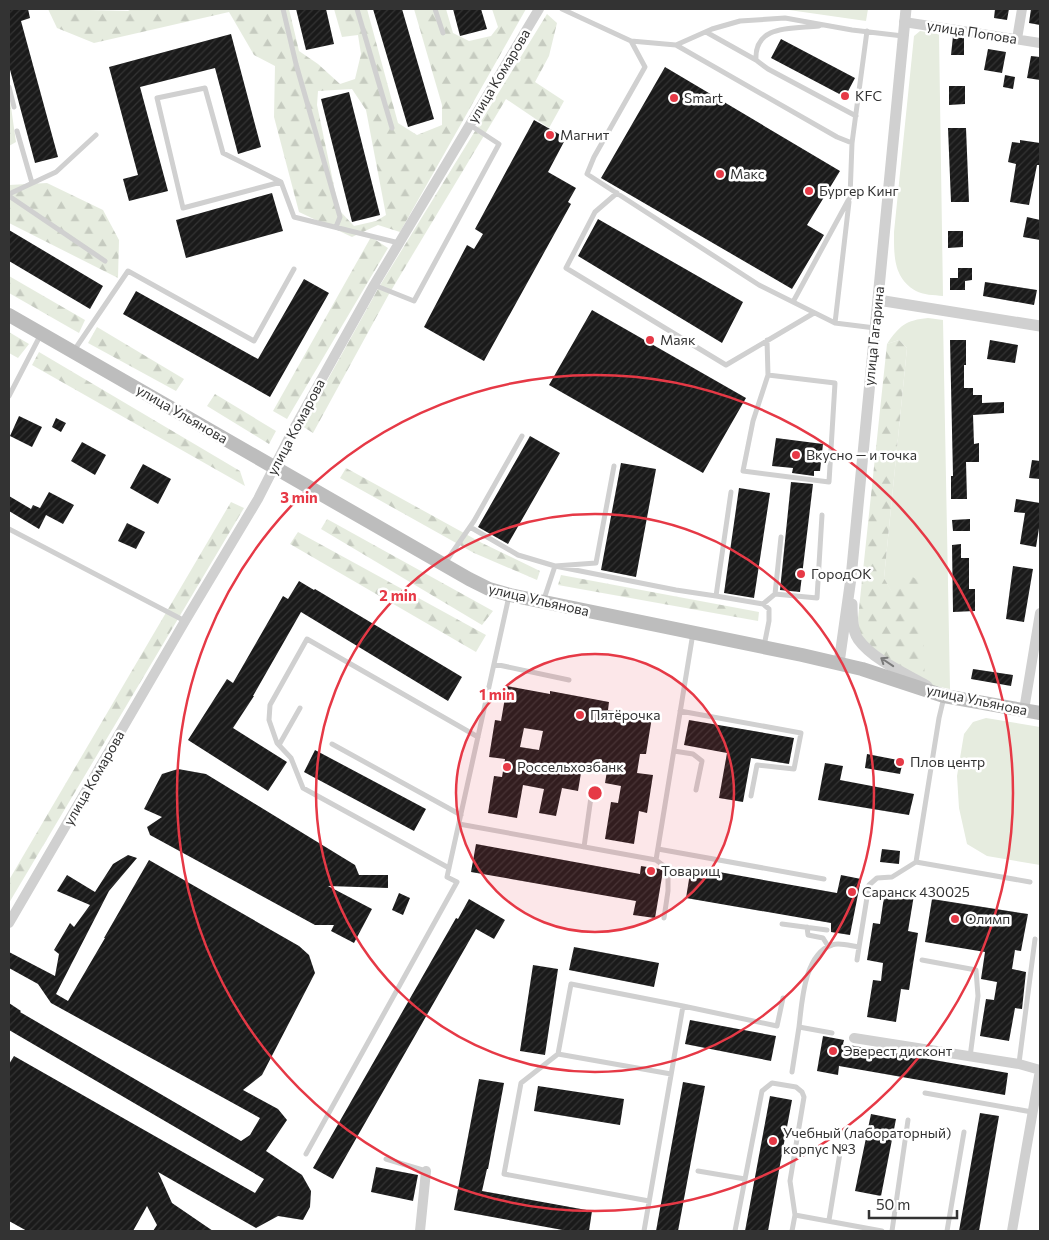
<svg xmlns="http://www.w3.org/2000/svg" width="1049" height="1240" viewBox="0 0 1049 1240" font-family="Commissioner,sans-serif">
<defs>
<pattern id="forest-firs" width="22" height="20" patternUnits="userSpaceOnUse" patternTransform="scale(1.25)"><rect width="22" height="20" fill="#e6ecdf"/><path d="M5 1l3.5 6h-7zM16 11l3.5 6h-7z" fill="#c6cbc0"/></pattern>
<pattern id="building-hatch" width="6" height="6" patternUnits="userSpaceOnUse" patternTransform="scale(1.25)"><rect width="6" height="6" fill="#1a1a1a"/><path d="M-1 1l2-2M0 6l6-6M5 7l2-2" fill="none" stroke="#333"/></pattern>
</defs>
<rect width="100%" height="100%" fill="#fff"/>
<path fill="#e6ecdf" d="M782,9H868L866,21Z
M920,31L939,34L943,296C934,295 923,295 916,291C893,278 894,255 894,232L914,36Z
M928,318L943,320L950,689L925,684L892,593L884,578L907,348L899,340L887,344C899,326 906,320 928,318Z
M986,718L1040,727V865L987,856L967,844L959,808L957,776L964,734L973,722Z"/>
<path fill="url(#forest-firs)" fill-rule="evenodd" d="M48,9L128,11L132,9H289L299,51L318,64L340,84L355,79L361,54L358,35L342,37L334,9H367L398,123L417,135L442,125V105L414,9H446L453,33L469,41L491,36L498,27L492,9H526L400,232L378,225L352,237L299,212L274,117L275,66L254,55L229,12L94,43L57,28ZM352,89L366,110L386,215L376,221L354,226L339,210L317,105L318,91Z
M547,14L557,23L549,56L535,82L564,101L549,128L506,99L389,294L313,433L302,426L379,287Z
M9,93L16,142L9,146Z
M47,183L103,210L119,240L118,278L9,223V185Z
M371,237L388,248L287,419L273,411Z
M9,276L85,320L79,333L9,293Z
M97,327L184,379L176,391L88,343Z
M9,332L29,344L18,358L9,353Z
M899,340L907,348L884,578L892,592L898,581L911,576L921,582L925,684L866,643L859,633L858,618L887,344Z
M39,352L240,471L245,486L32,365Z
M215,394L276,431L269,444L207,406Z
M346,468L482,543L540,571L537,580L474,553L340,478Z
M231,502L244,508L9,903V880Z
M327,519L493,611L482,625L321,529Z
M298,532L486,635L476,652L290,544Z
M561,575L759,612L758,621L558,585Z"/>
<path fill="url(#building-hatch)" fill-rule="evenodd" d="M9,9H28L30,18L21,21L58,157L35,163L9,66Z
M296,9H326L334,44L306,50Z
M373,9H402L434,119L408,127Z
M453,9H481L487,29L460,36Z
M995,9H1009L1007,20L994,18Z
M1031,9H1040V25L1029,23Z
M231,34L261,147L238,154L215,68L140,87L168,191L129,201L123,179L138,175L109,67Z
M953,36L964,38V55H951Z
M781,39L855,78L845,97L771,58Z
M988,49L1006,52L1002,73L984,70Z
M1031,56L1040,57V80L1027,78Z
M665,67L840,171L807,225L824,235L792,289L601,178Z
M1005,75L1015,77L1013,89L1003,87Z
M949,86H965V104L949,105Z
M349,92L380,215L352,222L321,99Z
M534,120L566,138L548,172L576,188L568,202L571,204L484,361L424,327L467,245L474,249L483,234L475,229Z
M948,128H966L969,202H951Z
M1020,140L1040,143V165H1037L1029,205L1010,202L1016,164L1008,162L1012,142L1020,143Z
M272,193L283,231L186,258L176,220Z
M1027,217L1040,220V240L1023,237Z
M598,219L743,302L722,343L578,256Z
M9,230L103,286L90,309L9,261Z
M948,231H963V247L948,248Z
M958,268H972V280L965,281V290H950V278H958Z
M304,279L329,293L270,397L123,314L136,291L258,359Z
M985,282L1037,290L1034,305L983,296Z
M592,310L746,398L703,473L549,385Z
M950,340H966V365H964V388H973V395H982V403L1004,402V413L973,415L974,444L979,443V462H966L967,499H951V476H953Z
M990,340L1018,345L1015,363L987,359Z
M19,416L42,427L32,447L10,436Z
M56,418L66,423L61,432L52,427Z
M530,436L560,453L508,544L478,527Z
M776,438L823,444L820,471H814V476L792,473L793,468L772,466Z
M82,442L106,455L95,475L71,461Z
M1032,460L1040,461V479L1029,478Z
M621,463L656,469L636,577L601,570Z
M143,464L171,479L158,504L130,488Z
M791,482L813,484L800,592L780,590Z
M739,488L770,493L754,598L724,593Z
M49,492L74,505L63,524L46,515L39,529L9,511V496L31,509L33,505L40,508Z
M1016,499L1040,503V522L1036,547L1020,544L1025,513L1014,512Z
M970,519V531H953L952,520Z
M127,523L145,532L136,549L118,541Z
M961,544V558H969V589H975V611L953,612L952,545Z
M1013,566L1033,569L1024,622L1006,619Z
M299,581L314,590L315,589L462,677L448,701L301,612L253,696H254L233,728L287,762L268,791L188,740L227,679L233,683L283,596L288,599Z
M973,669L1013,675L1011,686L971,679Z
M507,686L550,694V691L609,702L608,710L652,717L646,754H640L637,773L653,775L647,813L639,811L634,844L605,839L611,802L618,803L621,786L605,783L607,771L582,767L578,791L562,788L556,816L539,813L544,789L523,785L517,818L488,813L494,776L502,777L505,759L489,757L495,720L501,721ZM524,728L543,731L539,750L520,747Z
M689,720L794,738L789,764L751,758L743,802L719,798L727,753L684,745Z
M315,750L426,809L414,831L304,772Z
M867,754L903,761L900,774L865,768Z
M825,763L843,766L840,780L914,794L909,815L818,800Z
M178,769L206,774L355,865L359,875H388V888L328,886L372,909L354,943L331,931L334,925H315L150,835L147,827L162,817L144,809L162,774Z
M476,844L640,874L641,866L660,869L663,871L655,918L633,915L636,901L471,872Z
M882,849L900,851L899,864L880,862Z
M128,855L137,858L109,891L56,994L68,1001L105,938H104L149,860L299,946L309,955L315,973L262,1075L243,1090L278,1109L287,1120L266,1151L302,1175L311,1191L310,1207L303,1220L278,1216L256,1228L158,1172L172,1203L213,1231H153L157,1225L147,1206L133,1231H27L9,1221V1064L14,1056L255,1193L264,1179L9,1030V1003L21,1011L20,1012L241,1141L250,1135L260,1118L51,1003L38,984L9,968V952L55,976L59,954L54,950L70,923L74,927L90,905L57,891L67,875L95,892L113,864Z
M691,867L837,893L841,875L861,879L850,935L831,932V923L686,898Z
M885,890L914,895L908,931L918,933L909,990L901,989L896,1022L867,1017L873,980L881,981L883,963L867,960L873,923L880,924Z
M399,893L410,898L403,915L392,910Z
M469,899L505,920L494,939L476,929L333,1179L313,1168L456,918L458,919Z
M932,899L1028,914L1021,951L1015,950L1012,969L1026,972L1022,1009L1015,1008L1009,1041L980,1036L986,999L994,1000L997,982L981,979L985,952L925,942Z
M574,947L659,963L654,987L569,970Z
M533,965L558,969L545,1055L520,1051Z
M690,1020L776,1036L771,1061L685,1044Z
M823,1036L844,1040L843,1044L1008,1073L1005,1095L839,1066L838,1075L817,1071Z
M479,1079L504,1083L488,1169H487L482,1191L592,1211L589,1231H568L454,1210Z
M683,1082L705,1086L678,1231H656Z
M538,1086L624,1099L620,1125L534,1111Z
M770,1096L792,1100L777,1181L768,1231H745Z
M980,1113L999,1116L979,1231H959Z
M871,1114L896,1119L881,1196L855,1191Z
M376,1167L418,1175L413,1201L371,1192Z"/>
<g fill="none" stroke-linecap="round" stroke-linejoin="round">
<path stroke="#d0d0d0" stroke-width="5" d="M283,9L296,64L340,217L336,227
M357,9L392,128
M435,9L443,33
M562,9L631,41L676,45L837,137L852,143
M819,26C793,29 754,24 756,60L768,69L856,116
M706,32L756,60
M631,41L645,67L594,157L587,174L759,285L835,323L875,328
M676,45L712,29L740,21L785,18L852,30L903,36
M9,87L14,107
M17,131L32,183
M281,182L183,208L157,98L205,88L223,153L281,182L294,217L399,243
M617,193L595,212L566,268L726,365L814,313
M9,194L56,172L96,135
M9,196L105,261
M374,285L414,301L499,144L470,125
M793,302L850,197L852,143L867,31
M835,323L849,202
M767,340L768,375L753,421L743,471L829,482L835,383L768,375
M73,352L128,271L254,341L294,269
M9,396L41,334
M731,492L716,596L763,604L769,609V621L764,646
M470,527L518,555L555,566L676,590L716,596
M9,529L185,621
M445,563L474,521L522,436
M775,594L817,598L822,515
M543,602L555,566L596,563L614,466
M763,604L775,594L781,537
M494,664L569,680
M944,697L939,718L916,862L1030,882
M680,711L801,733L794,769L757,765L751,796
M332,744L461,815
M279,745L300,708
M674,751L693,754L702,761L696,790
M459,824L656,860L693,633
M584,847L592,790
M658,849L824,879
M656,860L668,869V891L664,918
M449,868L303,788L291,758L277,743L269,720L270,705L307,639L478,737
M782,924L827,930
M807,927L808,935L823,938L828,946
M857,960L859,947
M922,960L976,970L978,996L970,1057
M683,1006L777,1026L783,998
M832,1033L799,1027C802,1002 804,954 832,945C839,942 851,946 859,947L869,885L877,878L892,877L916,862
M558,1054L521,1083L504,1174L649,1201
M1019,1063L1035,939
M792,1072L799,1027
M925,1093L1032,1112
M306,1154L457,882L447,877L509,596
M386,1159L426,1171
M698,1171L745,1179
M795,1215L882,1231
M829,1220L840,1153
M644,1231L683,1006L571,984L558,1054L671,1074
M735,1231L762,1091L772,1083L796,1087L802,1092L804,1097L790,1181L795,1215L792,1231
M892,1231L908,1120
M947,1231L964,1132"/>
<path stroke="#d0d0d0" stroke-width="10" d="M904,22L1040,43
M1017,39L1022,9
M1024,710L1040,613
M9,923L185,621L258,499L291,434L374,285L539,9
M854,1038L1019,1064L1040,1070L1012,1231
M420,1231L426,1171"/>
<path stroke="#d0d0d0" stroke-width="11" d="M878,300L1040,326
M852,604C852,615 852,630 858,639C872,659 906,674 927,686
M839,663L851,578L906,9"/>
<path stroke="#bdbdbd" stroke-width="14" d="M9,315L469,579L489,589L510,595L802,655L862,669L944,696L1040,713"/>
</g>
<defs><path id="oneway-shaft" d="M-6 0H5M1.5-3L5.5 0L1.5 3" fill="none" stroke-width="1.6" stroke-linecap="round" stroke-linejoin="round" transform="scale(1.25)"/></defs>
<use stroke="#7a7a7a" href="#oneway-shaft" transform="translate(887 662) rotate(-146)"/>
<circle cx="595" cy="793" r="139" fill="#e63946" fill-opacity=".12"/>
<g fill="none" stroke="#e63946" stroke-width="2.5">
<circle cx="595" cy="793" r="139"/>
<circle cx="595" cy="793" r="279"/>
<circle cx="595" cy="793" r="418"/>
</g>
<g fill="#e63946" stroke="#fff" stroke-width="2">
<circle cx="845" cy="96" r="5"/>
<circle cx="674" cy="98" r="5"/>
<circle cx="550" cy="135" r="5"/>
<circle cx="720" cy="174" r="5"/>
<circle cx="809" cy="191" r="5"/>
<circle cx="650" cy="340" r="5"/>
<circle cx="796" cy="455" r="5"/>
<circle cx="801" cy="574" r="5"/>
<circle cx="580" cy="715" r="5"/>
<circle cx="900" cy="762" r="5"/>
<circle cx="507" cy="767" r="5"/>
<circle cx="651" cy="871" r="5"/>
<circle cx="852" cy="892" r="5"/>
<circle cx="955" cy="919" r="5"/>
<circle cx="833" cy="1051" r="5"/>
<circle cx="773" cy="1141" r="5"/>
</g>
<g text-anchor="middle" stroke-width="5" stroke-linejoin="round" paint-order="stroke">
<g font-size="14" fill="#333" stroke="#fff">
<text transform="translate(972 32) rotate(9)" y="5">улица Попова</text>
<text transform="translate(499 76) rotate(-59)" y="5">улица Комарова</text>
<text transform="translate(874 336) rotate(-84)" y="5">улица Гагарина</text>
<text transform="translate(182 414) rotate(30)" y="5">улица Ульянова</text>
<text transform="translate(296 427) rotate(-62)" y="5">улица Комарова</text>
<text transform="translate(539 600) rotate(13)" y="5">улица Ульянова</text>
<text transform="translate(977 700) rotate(12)" y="5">улица Ульянова</text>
<text transform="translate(94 778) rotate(-60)" y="5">улица Комарова</text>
</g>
<g font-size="14" fill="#333" stroke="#fff" text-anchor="start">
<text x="855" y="101">KFC</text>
<text x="684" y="103">Smart</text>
<text x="560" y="140">Магнит</text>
<text x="730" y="179">Макс</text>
<text x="819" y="196">Бургер Кинг</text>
<text x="660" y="345">Маяк</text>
<text x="806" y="460">Вкусно — и точка</text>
<text x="811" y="579">ГородОК</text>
<text x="590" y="720">Пятёрочка</text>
<text x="910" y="767">Плов центр</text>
<text x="517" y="772">Россельхозбанк</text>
<text x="661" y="876">Товарищ</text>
<text x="862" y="897">Саранск 430025</text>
<text x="965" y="924">Олимп</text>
<text x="843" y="1056">Эверест дисконт</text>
<text x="783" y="1138">Учебный (лабораторный)<tspan x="783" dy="16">корпус №3</tspan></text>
</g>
</g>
<circle cx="595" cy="793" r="8" fill="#e63946" stroke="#fff" stroke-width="2.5"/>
<g font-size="15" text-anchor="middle" font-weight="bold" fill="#e63946" stroke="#fff" stroke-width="5" stroke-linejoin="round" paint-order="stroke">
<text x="299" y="503">3 min</text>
<text x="398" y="601">2 min</text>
<text x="497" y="700">1 min</text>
</g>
<rect width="1049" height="1240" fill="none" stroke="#333333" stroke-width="20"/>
<path d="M869 1210v8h88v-8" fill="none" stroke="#333333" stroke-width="2.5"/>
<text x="876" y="1210" font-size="15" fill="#333333" stroke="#ffffff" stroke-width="4" paint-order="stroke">50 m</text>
</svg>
